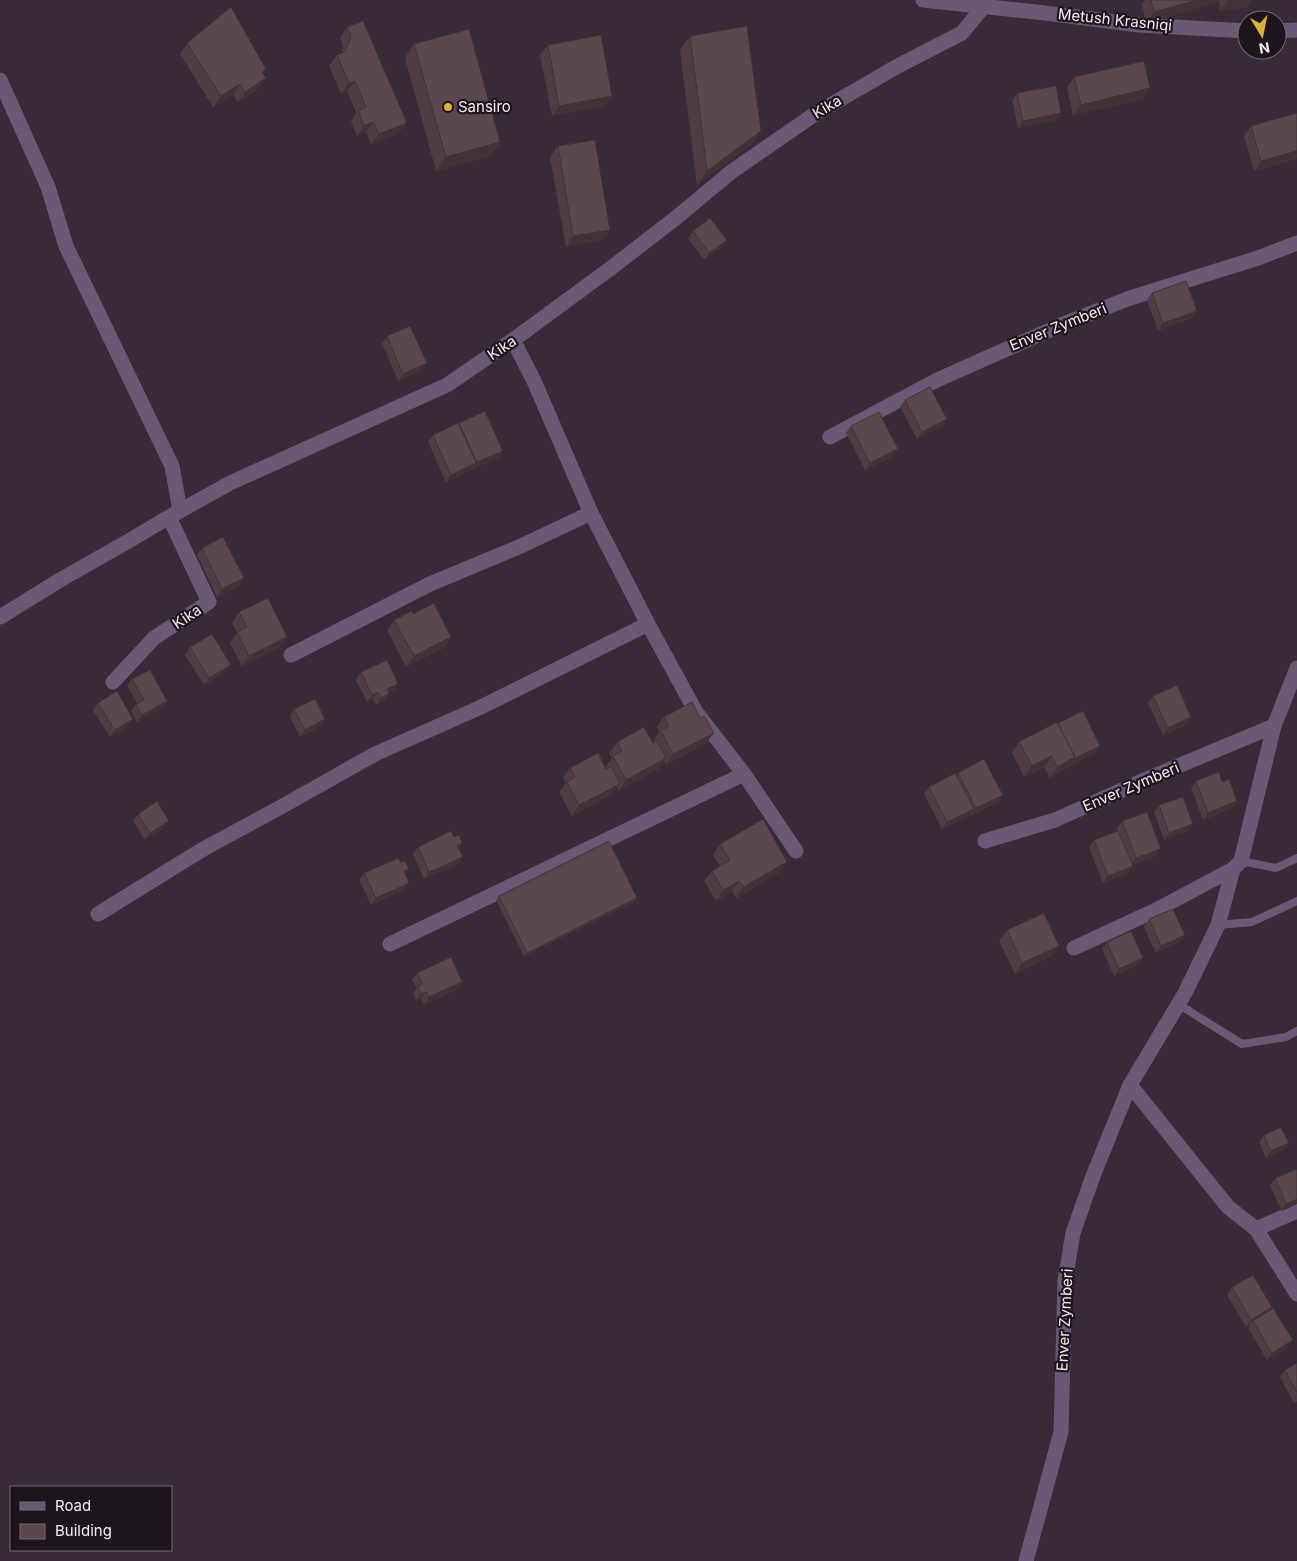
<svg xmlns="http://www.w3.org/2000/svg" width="1297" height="1561" viewBox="0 0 1297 1561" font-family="Inter,sans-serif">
<rect width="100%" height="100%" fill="#392a37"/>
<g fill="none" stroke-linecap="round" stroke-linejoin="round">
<path stroke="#695977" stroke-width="8" d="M1241,861L1276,868L1297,858
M1218,925L1252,922L1297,901
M1178,1004L1242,1044L1286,1037L1297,1031"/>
<path stroke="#695977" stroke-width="15" d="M0,80L48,187L66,246L172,466L180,511
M513,340L534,381L591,513L648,624L696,712L744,774L796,851
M830,437L937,380L1061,325L1130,298L1258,258L1297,243
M0,617L60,580L127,542L169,517
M291,655L430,584L521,546L591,513
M113,682L154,638L209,602L169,517L230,483L447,385L513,340L611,268L677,217L731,172L815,114L896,67L962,33L984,6
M985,841L1055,820L1142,781L1274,726
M98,914L205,848L281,807L375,754L479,708L648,624
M390,944L744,774
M1074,948L1156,910L1233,869
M1130,1085L1228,1207L1256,1229L1297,1294
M1256,1229L1297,1211"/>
<path stroke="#695977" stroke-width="15" d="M923,0L1045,13L1139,25L1247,31
M1277,31L1297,30
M1026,1561L1061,1432L1065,1281L1073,1233L1093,1176L1130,1085L1185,993L1218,925L1233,869L1241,861L1274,726L1297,668"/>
</g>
<path fill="#503d44" d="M1145,0H1252L1247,7L1220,11L1219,2L1146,23L1142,4Z
M347,27L399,133L371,145L366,132L357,136L351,121L356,112L347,91L341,94L329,66L337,55L342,53L343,46L340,38Z
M690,36L751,145L697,185L680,50Z
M187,43L263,74L258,89L238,102L233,95L213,107L180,54Z
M414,44L500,142L491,156L436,171L405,58Z
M548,45L605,106L552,116L540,55Z
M1074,77L1143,99L1073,115L1067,88Z
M1017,93L1061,113L1056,120L1018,128L1012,100Z
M1297,113V159L1254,171L1244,136L1251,126Z
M558,146L610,230L602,240L566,247L550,157Z
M693,231L727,240L722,247L704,260L688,238Z
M1152,293L1197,311L1192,318L1158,331L1147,300Z
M387,336L422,370L398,381L382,343Z
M905,400L947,419L942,426L917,439L900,407Z
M459,423L503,451L498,458L472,469L471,470L446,482L428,442L433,435L458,424Z
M851,426L893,456L865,470L846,433Z
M202,548L239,586L217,597L197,555Z
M239,612L280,647L242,666L230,643L237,633L232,623Z
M413,614L444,648L406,667L387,630L394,620Z
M190,647L231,665L226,672L204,685L185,655Z
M361,672L398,684L393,691L389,693L384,701L376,705L373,699L367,702L356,680Z
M132,679L162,708L137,722L131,711L137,703L127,686Z
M1153,696L1191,717L1186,725L1163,735L1148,703Z
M98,703L128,726L110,737L93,710Z
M294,709L325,719L320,726L300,737L290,717Z
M664,717L706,743L666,765L664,761L659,769L619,790L617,787L612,794L572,816L559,792L566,783L563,778L570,768H607L606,766L612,758L609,753L617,742L654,743L653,741L659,732L657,727Z
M1058,723L1100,746L1095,753L1069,766L1068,768L1050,778L1044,767L1024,777L1012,752L1019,742Z
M958,773L1003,795L998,802L971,816L970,814L969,816L942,829L924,794L929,787L956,775Z
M1196,781L1232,808L1203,820L1191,788Z
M1159,805L1193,824L1188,831L1164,840L1154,812Z
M138,814L164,828L145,840L133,821Z
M1122,821L1156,856L1132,865L1128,873L1103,883L1089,847L1094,840L1119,833L1117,828Z
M454,837L462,843L459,848L463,857L458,864L424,879L413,854L418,847Z
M720,844L780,872L736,898L732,891L716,901L704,881L712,871L720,866L713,855Z
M401,863L409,869L405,874L409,883L404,890L371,905L359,880L364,873Z
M499,896L637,898L634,902L524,956L496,900Z
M1149,919L1180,942L1156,953L1144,927Z
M1007,930L1052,956L1015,974L999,941Z
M1107,942L1138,965L1114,976L1102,949Z
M417,973L462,982L458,989L424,1005L421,999L416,1001L413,993L417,988L412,980Z
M1264,1135L1289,1143L1284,1150L1266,1158L1259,1142Z
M1297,1169V1204L1282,1211L1270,1186L1275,1178Z
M1232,1287L1272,1307L1270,1311L1288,1347L1267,1360L1248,1328L1250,1324L1246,1327L1227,1295Z
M1297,1363V1401L1294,1403L1280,1377L1285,1370Z"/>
<path fill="#413237" d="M1197,0H1220L1219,2L1146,23L1154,12Z
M1228,0H1252L1247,7L1220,11Z
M266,78L258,89L238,102L245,92Z
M355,81L347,91L341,94L349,83Z
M240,84L233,95L213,107L221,96Z
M1150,88L1143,99L1073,115L1081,105Z
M612,96L605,106L552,116L559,106Z
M1061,113L1056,120L1018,128L1023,121Z
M373,122L366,132L357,136L364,126Z
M407,123L399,133L371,145L379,134Z
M761,131L751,145L697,185L707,171Z
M500,142L491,156L436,171L446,157Z
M1297,151V159L1254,171L1261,161Z
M610,230L602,240L566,247L573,236Z
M727,240L722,247L704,260L709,253Z
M1197,311L1192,318L1158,331L1163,323Z
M427,363L422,370L398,381L403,374Z
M947,419L942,426L917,439L922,432Z
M898,449L893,456L865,470L870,463Z
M503,451L498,458L472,470L477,462Z
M476,463L471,470L446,482L451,475Z
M244,578L239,586L217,597L222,589Z
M287,637L280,647L242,666L249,656Z
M451,637L444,648L406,667L414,656Z
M231,665L226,672L204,685L209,678Z
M398,684L393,691L382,696L387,689Z
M378,692L373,699L367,702L372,695Z
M389,694L384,701L376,705L381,698Z
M167,701L162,708L137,722L142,715Z
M1191,717L1186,725L1163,735L1168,728Z
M133,719L128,726L110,737L115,730Z
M325,719L320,726L300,737L305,730Z
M714,733L706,743L666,765L673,754Z
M1100,746L1095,753L1069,766L1068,768L1050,778L1057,767L1075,757Z
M1052,756L1044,767L1024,777L1032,766Z
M666,758L659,769L619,790L626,780Z
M620,784L612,794L572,816L579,805Z
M1003,795L998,802L971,816L976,808Z
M1237,801L1232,808L1203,820L1208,813Z
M974,809L969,816L942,829L947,822Z
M169,821L164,828L145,840L150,833Z
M1193,824L1188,831L1164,840L1169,833Z
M1161,849L1156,856L1131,865L1136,858Z
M463,857L458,864L424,879L429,872Z
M787,862L780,872L736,898L743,887Z
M1133,866L1128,873L1103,883L1108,876Z
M739,881L732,891L716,901L723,890Z
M409,883L404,890L371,905L376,898Z
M637,898L634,902L524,956L527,953Z
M1185,935L1180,942L1156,953L1161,946Z
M1059,946L1052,956L1015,974L1022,963Z
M1143,958L1138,965L1114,976L1119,969Z
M462,982L458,989L424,1005L429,997Z
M426,992L421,999L416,1001L421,994Z
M1289,1143L1284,1150L1266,1158L1271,1151Z
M1297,1199V1204L1282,1211L1286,1204Z
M1272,1307L1267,1314L1253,1321L1250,1324L1246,1327L1251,1320Z
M1293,1340L1288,1347L1267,1360L1272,1353Z"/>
<path fill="#5d474f" stroke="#413237" d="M1151,0H1197L1154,12Z
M231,7L266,69L262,72L266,78L245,92L240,84L221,96L187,43Z
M363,21L407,123L379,134L373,122L364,126L358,110L366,107L355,81L349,83L337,55L344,52L349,43L351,36L347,27Z
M747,26L761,131L707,171L690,36Z
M469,29L500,142L446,157L414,44Z
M601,35L612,96L559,106L548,45Z
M1144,61L1150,88L1081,105L1074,77Z
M1056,86L1061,113L1023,121L1017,93Z
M1297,113V151L1261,161L1251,126Z
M595,140L610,230L573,236L558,146Z
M710,218L727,240L709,253L693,231Z
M1186,281L1197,311L1163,323L1152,293Z
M410,326L427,363L403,374L387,336Z
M930,387L947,419L922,432L905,400Z
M485,411L503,451L477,462L459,423Z
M879,412L898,449L870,463L851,426Z
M458,423L476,463L451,475L433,435Z
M223,537L244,578L222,589L202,548Z
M268,598L287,637L249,656L237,632L247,627L239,612Z
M434,603L451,637L414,656L394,620L412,611L413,614Z
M212,634L231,665L209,678L190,647Z
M387,660L398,684L387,689L389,694L381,698L378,692L372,695L361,672Z
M150,670L167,701L142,715L136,704L144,700L132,679Z
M1177,685L1191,717L1168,728L1153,696Z
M117,691L133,719L115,730L98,703Z
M315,699L325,719L305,730L294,709Z
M692,702L700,718L704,716L714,733L673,754L661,731L669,726L664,717Z
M1083,711L1100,746L1074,759L1075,757L1058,723Z
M1057,722L1075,757L1057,767L1052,756L1032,766L1019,742Z
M644,727L653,743L657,741L666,758L626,780L613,756L622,751L617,742Z
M598,753L606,769L611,766L620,784L579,805L567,782L575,777L570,768Z
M984,759L1003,795L976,808L958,773Z
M1219,772L1222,782L1229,779L1237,801L1208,813L1196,781Z
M955,773L974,809L947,822L929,787Z
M1183,797L1193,824L1169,833L1159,805Z
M157,801L169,821L150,833L138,814Z
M1147,812L1161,849L1136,858L1122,821Z
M763,819L787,862L743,887L739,881L723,890L712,871L730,860L720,844Z
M451,831L454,837L459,835L462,843L457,845L463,857L429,872L418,847Z
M1118,831L1133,866L1108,876L1094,840Z
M609,841L637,898L527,953L499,896Z
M398,858L401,863L405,861L409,869L404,871L409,883L376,898L364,873Z
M1173,909L1185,935L1161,946L1149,919Z
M1044,913L1059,946L1022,963L1007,930Z
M1131,931L1143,958L1119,969L1107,942Z
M451,957L462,982L429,997L426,992L421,994L418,986L423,984L417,973Z
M1281,1127L1289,1143L1271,1151L1264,1135Z
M1297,1169V1199L1286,1204L1275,1178Z
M1253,1275L1272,1307L1251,1320L1232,1287Z
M1273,1308L1293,1340L1272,1353L1253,1321Z
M1297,1363V1392L1285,1370Z"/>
<circle fill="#ddb133" stroke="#1c151b" stroke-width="2" cx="448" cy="107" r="5"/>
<g text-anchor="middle" stroke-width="4.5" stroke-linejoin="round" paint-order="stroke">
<g font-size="15" fill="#f7ecf5" stroke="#1c151b">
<text transform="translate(1115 20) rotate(6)" y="5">Metush Krasniqi</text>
<text transform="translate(827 107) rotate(-31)" y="5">Kika</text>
<text transform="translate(1058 327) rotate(-22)" y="5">Enver Zymberi</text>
<text transform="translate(502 348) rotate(-34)" y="5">Kika</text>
<text transform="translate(187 617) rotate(-34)" y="5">Kika</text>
<text transform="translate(1131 787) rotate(-23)" y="5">Enver Zymberi</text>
<text transform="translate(1065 1320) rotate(-87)" y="5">Enver Zymberi</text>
</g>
<g font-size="15" fill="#f7ecf5" stroke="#1c151b" text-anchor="start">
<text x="458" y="112">Sansiro</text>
</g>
</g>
<rect x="10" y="1486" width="162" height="65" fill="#1c151b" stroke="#746b72"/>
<rect x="20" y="1502" width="25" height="8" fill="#695977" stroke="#746b72"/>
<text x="55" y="1511" font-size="15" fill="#f7ecf5">Road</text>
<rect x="20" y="1524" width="25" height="15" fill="#5d474f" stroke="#746b72"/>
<text x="55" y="1536" font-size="15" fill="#f7ecf5">Building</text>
<g transform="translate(1262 35) rotate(170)"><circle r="24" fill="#1c151b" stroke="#746b72"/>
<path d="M0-4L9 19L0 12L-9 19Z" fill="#ddb133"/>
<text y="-8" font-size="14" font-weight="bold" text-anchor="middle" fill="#f7ecf5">N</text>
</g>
</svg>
